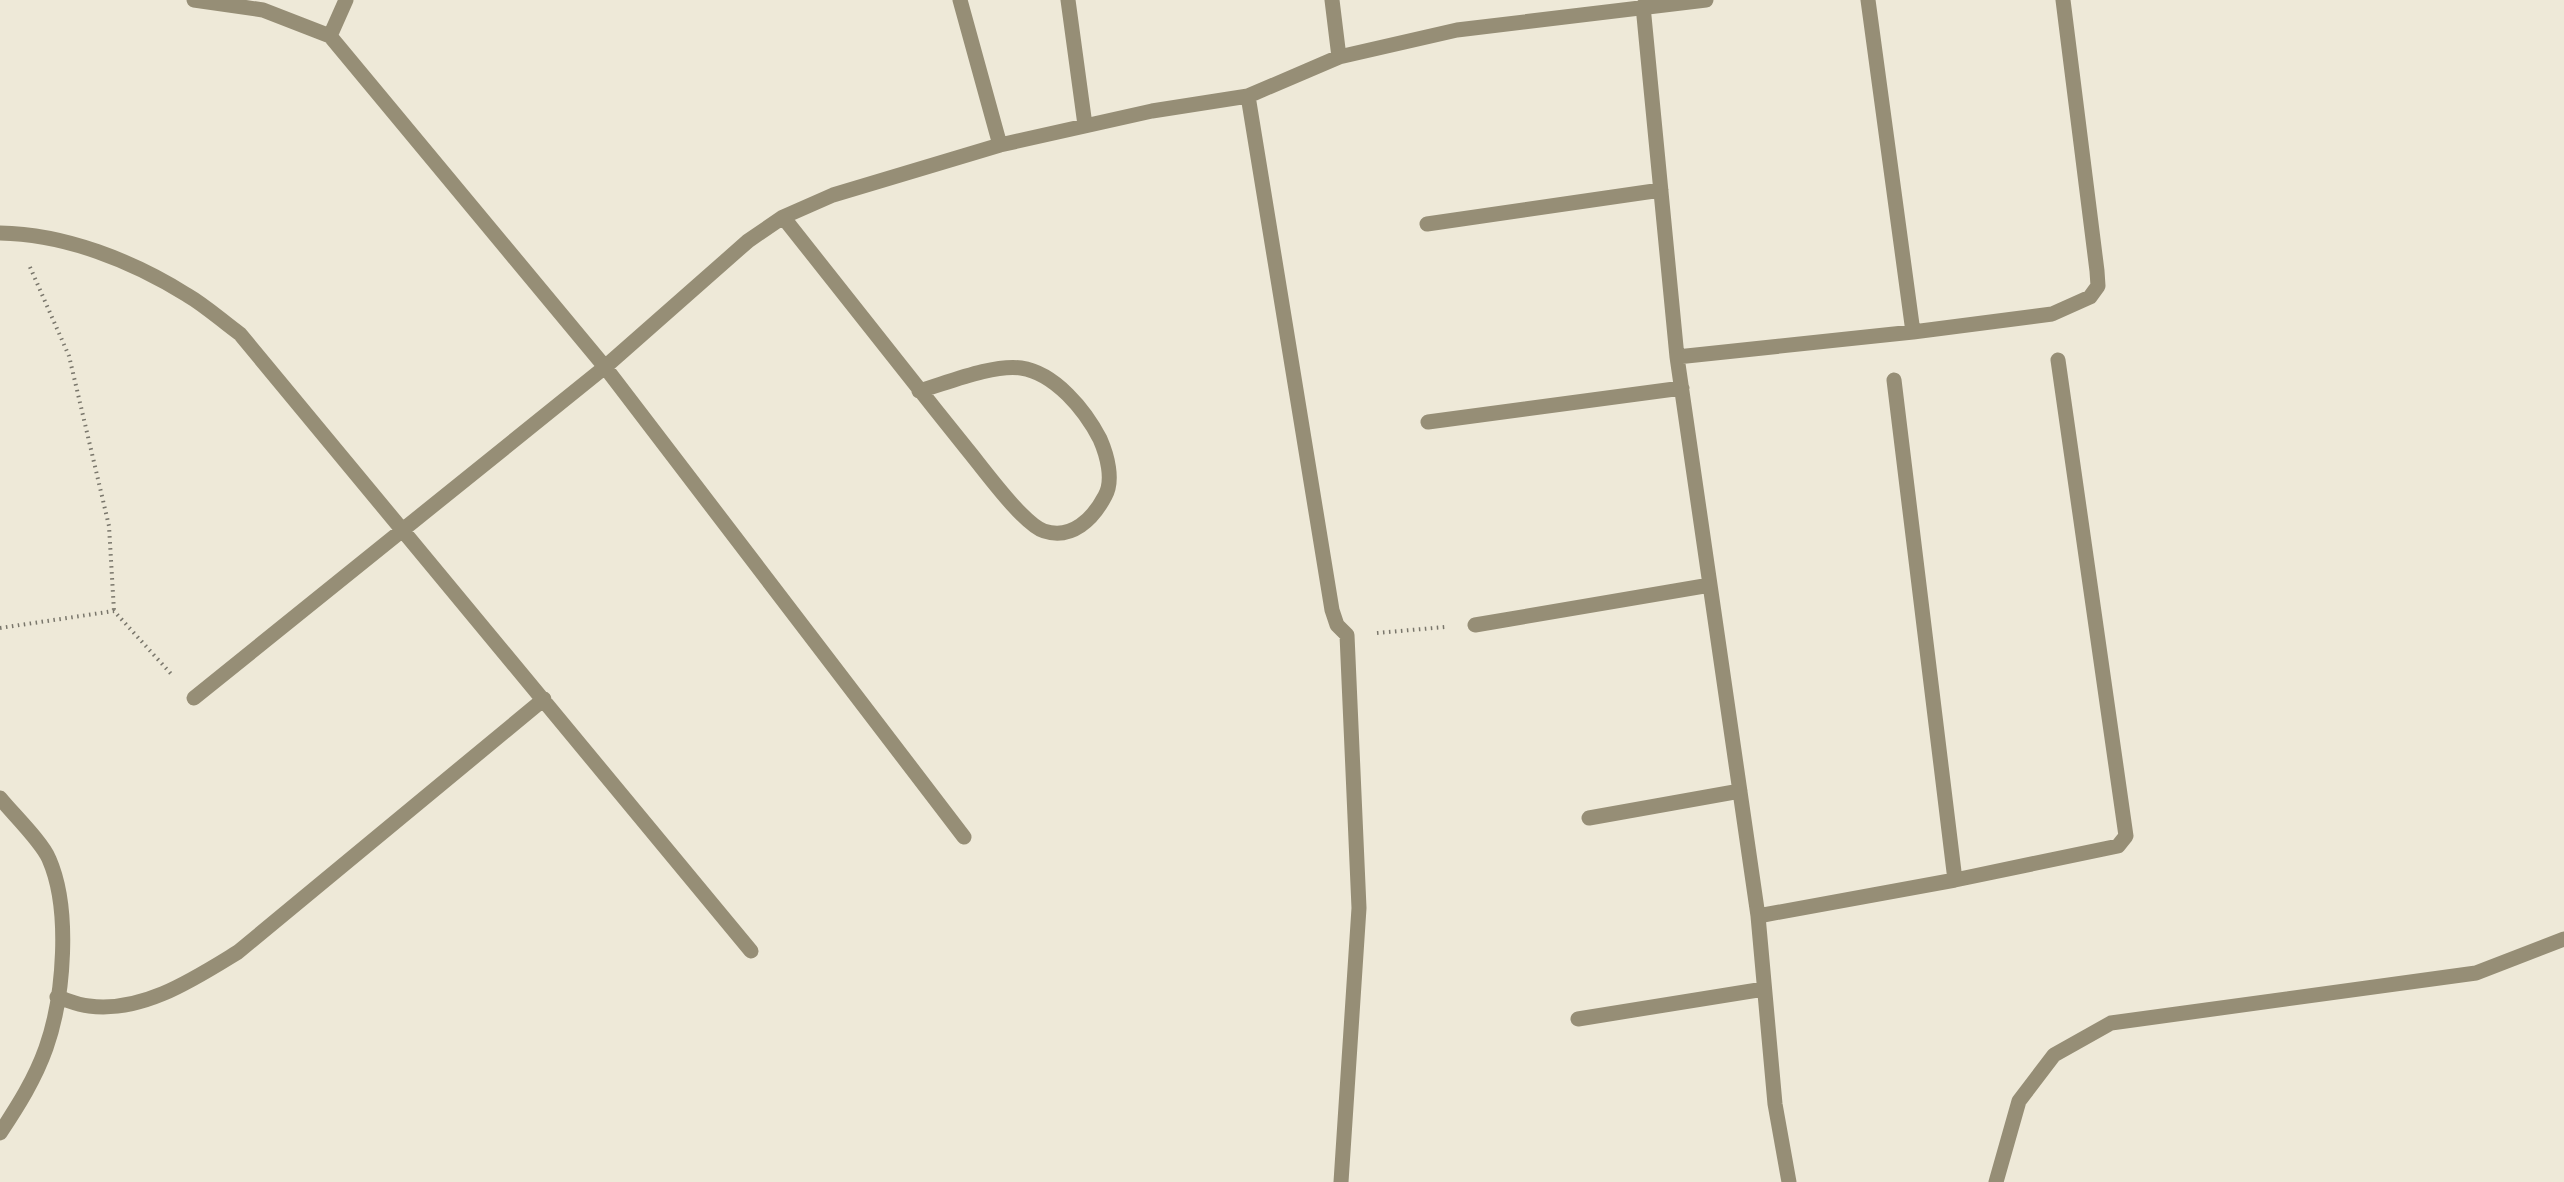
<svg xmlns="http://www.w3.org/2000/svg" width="2564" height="1182" viewBox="0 0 2564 1182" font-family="'Asap Condensed',sans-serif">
<rect width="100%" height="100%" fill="#eee9d8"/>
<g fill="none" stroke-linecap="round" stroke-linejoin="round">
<path stroke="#79766b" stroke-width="4" stroke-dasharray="1.5 4.5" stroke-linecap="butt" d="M30,267L69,356L109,526L114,611
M0,628L114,611L173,676
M1377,633L1445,627"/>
<path stroke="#968e76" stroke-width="15" d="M194,0L263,10L330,36L605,367L964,837
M960,0L1000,145
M1068,0L1085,125
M1332,0L1339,57
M1868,0L1913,332
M1643,6L1677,357L1758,916L1775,1104L1789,1182
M330,36L346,0
M1248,96L1332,610L1337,625L1347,635L1359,908L1341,1182
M783,217C844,294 905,372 967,449C982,467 1023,524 1044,531C1072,540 1093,519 1105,496C1114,480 1107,455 1100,439C1085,410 1055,373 1021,368C993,364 947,383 919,391
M1427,224L1661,190
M0,233C65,234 133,261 187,295C206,306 222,321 240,334L751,951
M1677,357L1913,332L2052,314L2090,297L2098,286L2097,271L2063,0
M1894,380L1955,880
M1428,422L1682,388
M1475,625L1710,585
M194,698L605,367L748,241L783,217L833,195L1000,145L1152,111L1248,96L1339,57L1457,30L1706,0
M0,798C13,814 42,842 49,859C71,909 64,997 46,1048C35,1079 18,1106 0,1133
M1589,818L1740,791
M1758,916L1955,880L2118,846L2126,836L2058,360
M57,997C67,1000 78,1005 89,1006C143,1013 194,979 238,952L544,699
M1578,1019L1764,989
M1996,1182L2019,1101L2054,1055L2111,1023L2476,973L2564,939"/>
</g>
</svg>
